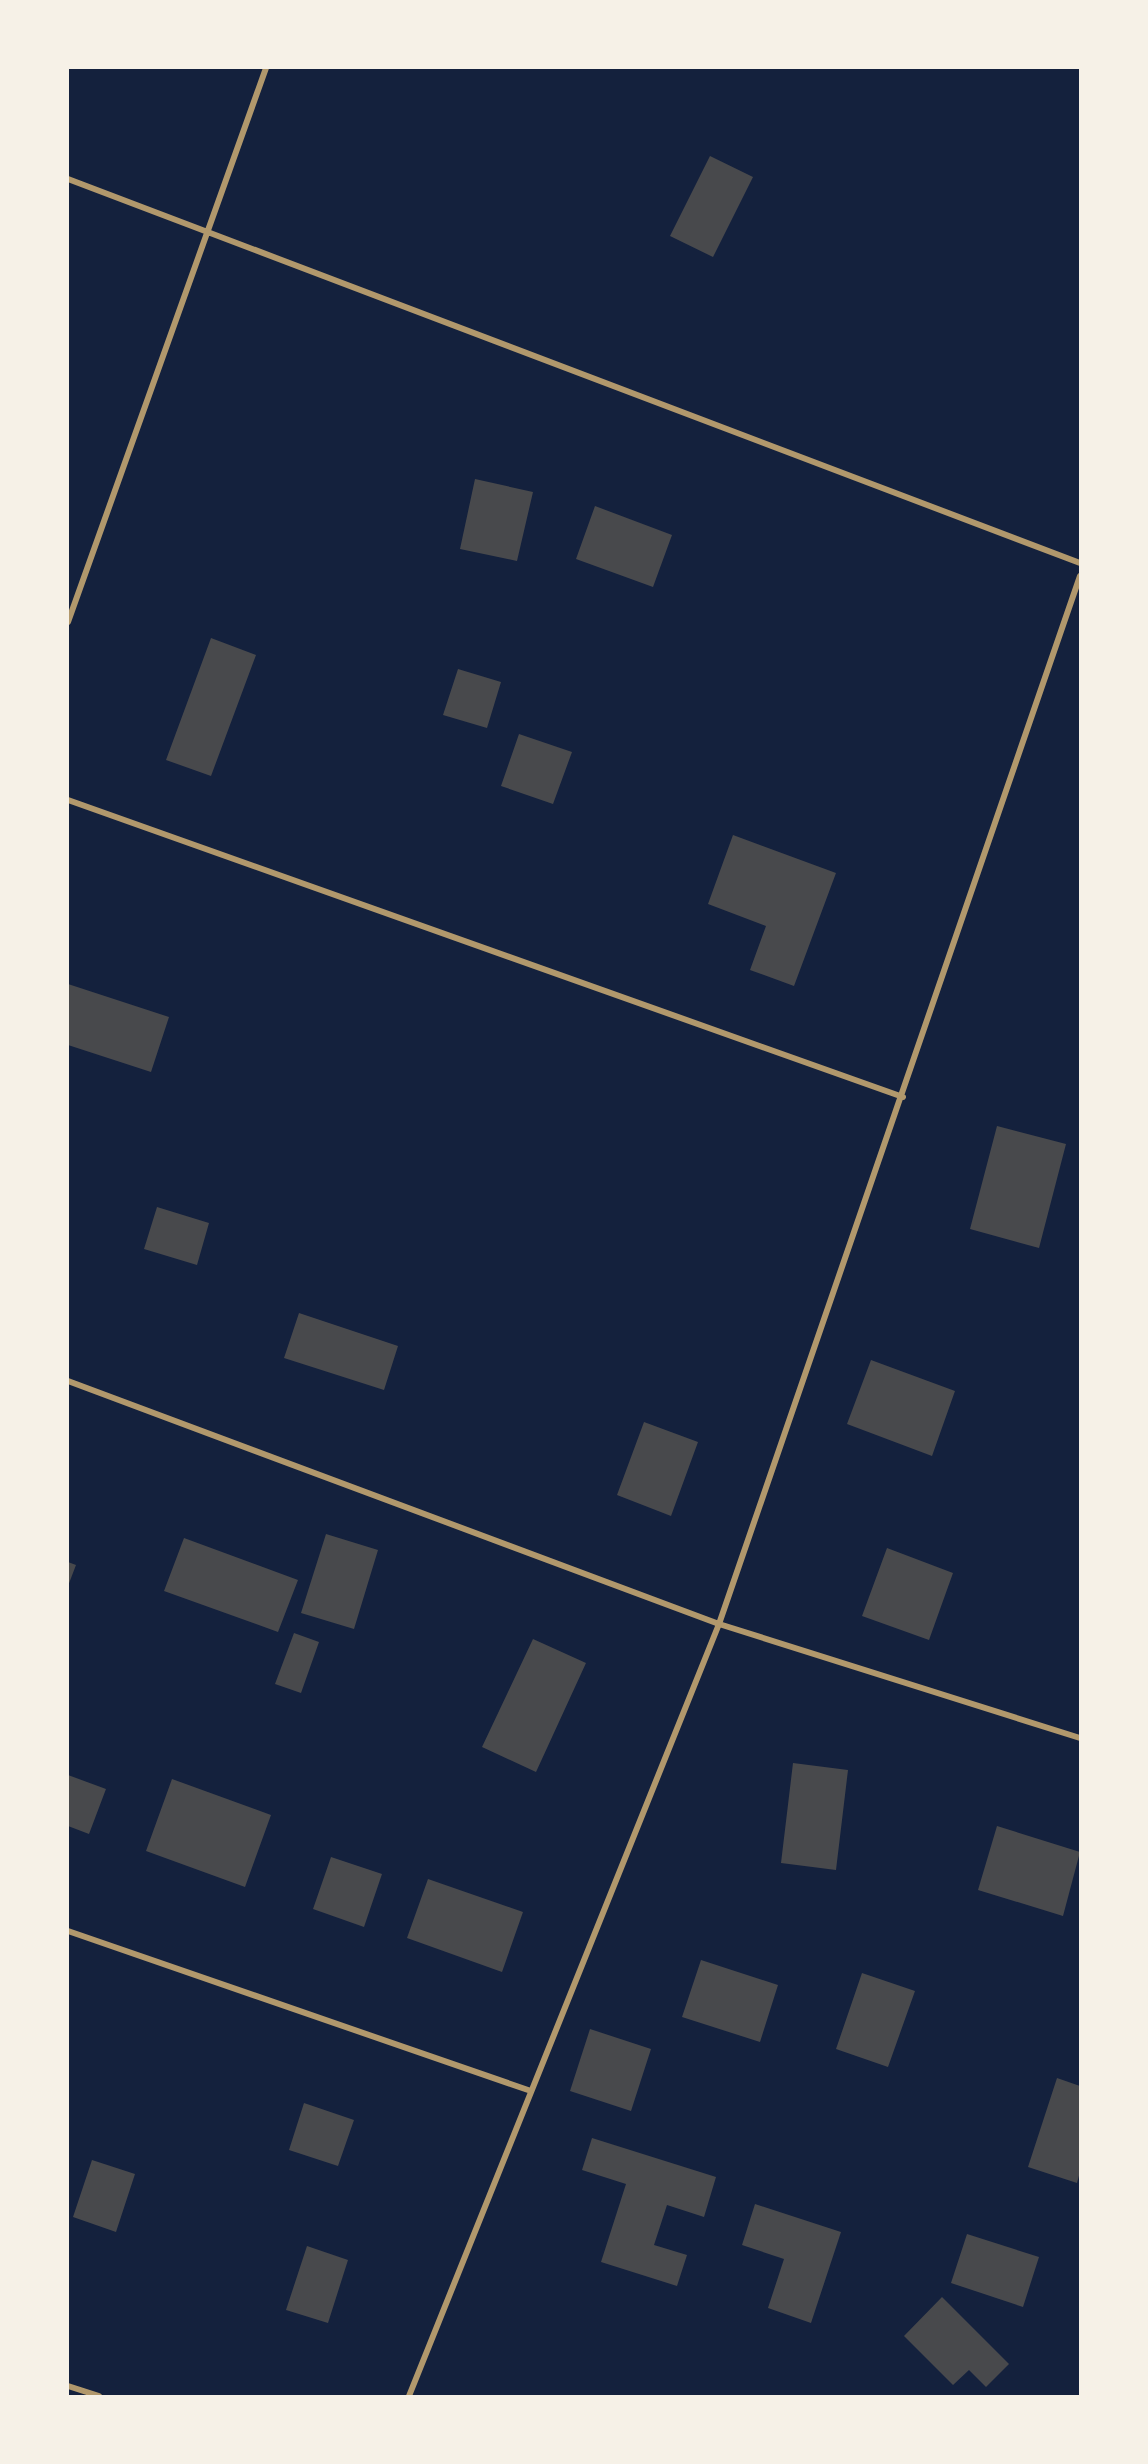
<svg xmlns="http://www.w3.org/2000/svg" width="1148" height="2464" viewBox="0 0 1148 2464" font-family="'Nunito Sans',sans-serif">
<rect width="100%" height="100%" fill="#14213d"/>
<path fill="#48494c" d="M710,156L753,177L713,257L670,236Z
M475,479L533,492L517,561L460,549Z
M595,506L672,535L653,587L576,559Z
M211,638L256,655L211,776L166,760Z
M458,669L501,682L487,728L443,715Z
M519,734L572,752L553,804L501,786Z
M733,835L836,873L794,986L750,970L766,926L708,904Z
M68,984L169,1017L151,1072L68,1045Z
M997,1126L1066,1144L1039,1248L970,1229Z
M157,1207L209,1223L197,1265L144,1249Z
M299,1313L398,1346L384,1390L284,1358Z
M871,1360L955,1391L932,1456L847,1424Z
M644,1422L698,1442L671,1516L617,1495Z
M326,1534L378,1550L354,1629L301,1613Z
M184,1538L298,1580L278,1632L164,1591Z
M887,1548L953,1573L929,1640L862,1616Z
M68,1562L76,1565L68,1586Z
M294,1633L319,1642L301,1693L275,1684Z
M533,1639L586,1663L536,1772L482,1747Z
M793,1763L848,1770L836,1870L781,1863Z
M68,1775L106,1789L89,1834L68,1826Z
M172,1779L271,1815L245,1887L146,1851Z
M997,1826L1080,1852L1063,1916L978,1890Z
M331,1857L382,1874L364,1927L313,1909Z
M428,1879L523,1912L502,1972L407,1938Z
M701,1960L778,1985L760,2042L682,2017Z
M862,1973L915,1991L888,2067L836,2049Z
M590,2029L651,2049L631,2111L570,2091Z
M1057,2078L1080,2086V2172L1077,2183L1028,2167Z
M304,2103L354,2120L338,2166L289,2150Z
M592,2138L716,2177L704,2217L667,2205L654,2245L687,2255L677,2286L601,2262L626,2184L582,2170Z
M92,2160L135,2174L116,2232L73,2217Z
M755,2204L841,2232L811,2323L768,2308L784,2259L742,2245Z
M967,2234L1039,2257L1023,2307L951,2283Z
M307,2246L348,2260L328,2323L286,2310Z
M942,2297L1009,2364L986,2387L969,2370L953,2385L904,2336Z"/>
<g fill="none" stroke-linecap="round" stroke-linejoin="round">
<path stroke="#b1986c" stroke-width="6" d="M68,179L1080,563
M68,622L266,68
M68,800L903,1097
M68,1381L719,1624L1080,1738
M68,1931L531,2091
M68,2386L99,2396
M409,2396L719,1624L1080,576"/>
</g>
<rect width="1148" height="2464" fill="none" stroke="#f6f1e7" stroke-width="138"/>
</svg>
